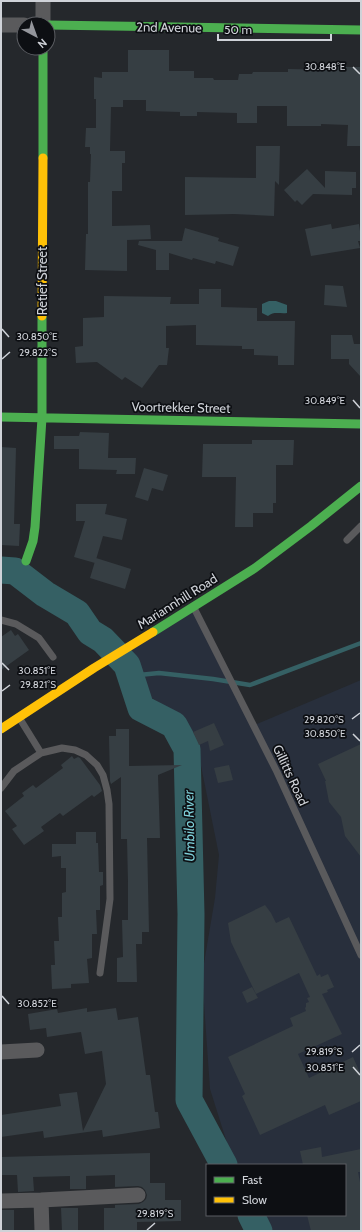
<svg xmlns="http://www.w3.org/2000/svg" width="362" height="1232" viewBox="0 0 362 1232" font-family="Cabin,sans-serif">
<rect width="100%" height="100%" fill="#25282c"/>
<path fill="#282f3c" d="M194,608L252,726L361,680V1231H257L267,1215H345V1165H234L210,1089L202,975L215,898L219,855L197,746L181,716L147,695L120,652Z"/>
<path fill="#356064" d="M269,301H276L287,305V313C280,314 274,311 268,316L262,313V304Z"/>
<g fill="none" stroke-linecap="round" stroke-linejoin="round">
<path stroke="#356064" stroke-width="4.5" d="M127,665L139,675L159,673L213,679L250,685L361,643"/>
<path stroke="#356064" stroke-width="27" d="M1,570L15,571L45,594L77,613L90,632L103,640L127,665L141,708L174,725L187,749L191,914L189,1100L224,1165
M251,1215L259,1231"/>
</g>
<path fill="#363e43" d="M128,50H169V71H194V78H213L214,80H238L239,74H252L253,72H288V69L333,70V63H345V67H361V146H347L348,125L321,124V126H287V106H257V123H237V113L197,112V116H180V112L146,111V100H123V107H111L110,151H125V163H122V191H112V226L150,225L151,239L127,240V271L85,270L86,234H88V182H90L91,154H90V147H85L86,128H96V99H94V77L102,78V72H128Z
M256,146H280L279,185L275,181L274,216L234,214L185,215V177L256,178Z
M307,169L325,188V171L356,172V188H352V195L313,194L302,205L297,200L295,202L284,190Z
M331,224L332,229L359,224L361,238V241H358L360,248L311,256L305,229Z
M185,228L219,238L218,241L239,247L233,266L216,261L215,264L193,258L192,260L169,253V270H156V250L138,245L139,241H182Z
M325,285L343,286L347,307L324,305Z
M199,289H221V307L257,308V321H295L294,365H278V356L254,355V349H242V346L196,345V325L166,326V348H169L167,365H159L142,388L125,377L122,380L97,362L76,363L75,347L83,346V318L104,317V296L171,297L170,304H199Z
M331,335H352L354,344H361V377L349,364V359H331Z
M80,432L109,433L108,458H136L135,474H116L117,470L79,469V449H54V436H79Z
M252,440H294L293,465H276V503H273V513H253V527H235L236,477H202L203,444H252Z
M1,447L16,448L14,524H20L19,546L1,545Z
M144,468L168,475L163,491L152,488L148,501L135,497Z
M76,504H107L105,514L127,519L122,540L103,536L95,563L74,557L85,521H76Z
M96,558L131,569L125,589L90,578Z
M11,630L15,636L18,634L29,650L1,670V637Z
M214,723L224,745L210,751L208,741L199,745L193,732Z
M116,729H129V766L182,765L158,775L160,838H147L149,932H142V944H136L137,982H117V958L123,957L122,920H128V882L127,839H121V777L111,784L110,781L109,736H116Z
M361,744V857L345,836L341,817L329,802L325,781H326L318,764Z
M72,756L74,759L78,757L80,758L100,785L102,791L94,797L92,795L63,816L60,813L41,827L44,831L24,845L12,829L17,826L5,811L24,796L22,793L33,785L36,788L63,768L61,765Z
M229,765L233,780L218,783L214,768Z
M76,832H96V843H98L99,872H103V885L100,886V910H96L97,934H92V958L87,959L89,983L71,984V988L52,989L51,965H55L54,941H59L58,917H62V893L66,892V868H61V856L52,857V844H76Z
M265,905L271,913L276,923L289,917L317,976L320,974L321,977L328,974L334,987L327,990L328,992L322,994L342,1034L298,1054L309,1078L353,1057L361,1075V1101L329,1115L325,1105L260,1135L242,1096L245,1094L228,1057L293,1026L290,1018L306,1011L305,1008L306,1007V1003L309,1002L307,998L310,997L299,973L256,994L231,942L228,923Z
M252,987L258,998L247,1003L242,992Z
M87,1008V1012L116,1008L118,1020L138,1017L146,1075H150L155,1112H158L160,1128L103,1137L102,1130L44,1138L43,1131L1,1137V1115L61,1106L59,1094L77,1092L83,1131L106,1084L102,1051L85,1054L81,1032L47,1037L46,1028L30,1030L28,1014L57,1009L58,1013Z
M321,1147L322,1157L361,1149V1172H358L361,1187V1231H311L307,1215H345V1165H303L300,1151Z
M150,1153V1183H165V1200H181V1221L137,1222V1231H104V1208H115V1205L139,1204L143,1202L146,1199L147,1195L145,1190L142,1187L138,1186L115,1187V1175L86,1176V1189H70V1176L33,1177L34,1191L18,1192L17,1175H1V1157Z
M61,1208H78V1231H62Z
M1,1210H14V1231H1Z"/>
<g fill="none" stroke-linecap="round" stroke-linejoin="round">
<path stroke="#5a5a5c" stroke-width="7" d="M347,540L361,526
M194,608L277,772L361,955
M1,620L16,624L39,638L53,657
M20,719L41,753
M1,788L14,771L41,753L62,748L75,750L86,755L97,765L103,775L107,790L109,804L110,899L100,973"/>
<path stroke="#5a5a5c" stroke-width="15" d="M43,24V1
M1,25H24
M1,1052L37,1050
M41,1200L42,1231
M1,1201L41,1200L138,1195"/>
<path stroke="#4caf50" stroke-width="9" d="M48,25L361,30
M43,158V48
M1,417L361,424
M26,561L33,541L35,527L42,418V316
M153,632L255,568L311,526L361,486"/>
<path stroke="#ffc107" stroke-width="9" d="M42,316L43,158
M1,729L94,668L153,632"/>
</g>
<path fill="none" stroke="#cfd2d8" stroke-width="1.5" d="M353,67L360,74M2,329L9,337M2,359L10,352M353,400L360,408M2,663L9,670M2,691L10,685M352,719L360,713M353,734L360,741M2,996L9,1004M352,1052L360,1045M353,1067L360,1075M147,1230L155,1223"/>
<g text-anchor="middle" stroke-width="3.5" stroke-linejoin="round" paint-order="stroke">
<g font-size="13" fill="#cfd2d8" stroke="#0d0f13">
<text transform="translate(169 27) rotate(1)" y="5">2nd Avenue</text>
<text transform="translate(42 281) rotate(-90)" y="5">Retief Street</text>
<text transform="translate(181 407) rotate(1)" y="5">Voortrekker Street</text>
<text transform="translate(177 601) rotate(-32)" y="5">Mariannhill Road</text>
<text transform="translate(291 775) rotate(65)" y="5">Gillitts Road</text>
</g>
<g font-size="14" font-style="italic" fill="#7fd1da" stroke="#0d0f13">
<text transform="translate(189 826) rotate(-91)" y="5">Umbilo River</text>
</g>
</g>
<g font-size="10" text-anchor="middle" fill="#cfd2d8" stroke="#0d0f13" stroke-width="3.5" stroke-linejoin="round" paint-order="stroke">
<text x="325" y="70">30.848°E</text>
<text x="37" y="340">30.850°E</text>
<text x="38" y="356">29.822°S</text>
<text x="325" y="404">30.849°E</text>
<text x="37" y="674">30.851°E</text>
<text x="38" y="688">29.821°S</text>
<text x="324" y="723">29.820°S</text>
<text x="325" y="737">30.850°E</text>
<text x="37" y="1007">30.852°E</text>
<text x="324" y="1055">29.819°S</text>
<text x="325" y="1071">30.851°E</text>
<text x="155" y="1217">29.819°S</text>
</g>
<rect width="362" height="1232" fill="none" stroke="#cfd2d8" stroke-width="4"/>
<rect x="206" y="1164" width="140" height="52" fill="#0d0f13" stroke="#5b5d62"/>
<rect x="214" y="1177" width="20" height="6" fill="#4caf50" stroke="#5b5d62"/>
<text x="242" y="1184" font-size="12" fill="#cfd2d8">Fast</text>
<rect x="214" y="1197" width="20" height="6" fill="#ffc107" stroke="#5b5d62"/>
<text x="242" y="1204" font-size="12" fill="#cfd2d8">Slow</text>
<g transform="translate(36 36) rotate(139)"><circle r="19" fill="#0d0f13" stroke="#5b5d62"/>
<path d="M0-3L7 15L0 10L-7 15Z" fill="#94969c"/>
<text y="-6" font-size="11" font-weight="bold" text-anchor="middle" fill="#cfd2d8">N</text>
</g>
<path d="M218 34v6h113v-6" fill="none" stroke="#cfd2d8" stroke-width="2"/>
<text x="224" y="34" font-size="12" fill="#cfd2d8" stroke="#0d0f13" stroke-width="3" paint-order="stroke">50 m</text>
</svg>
